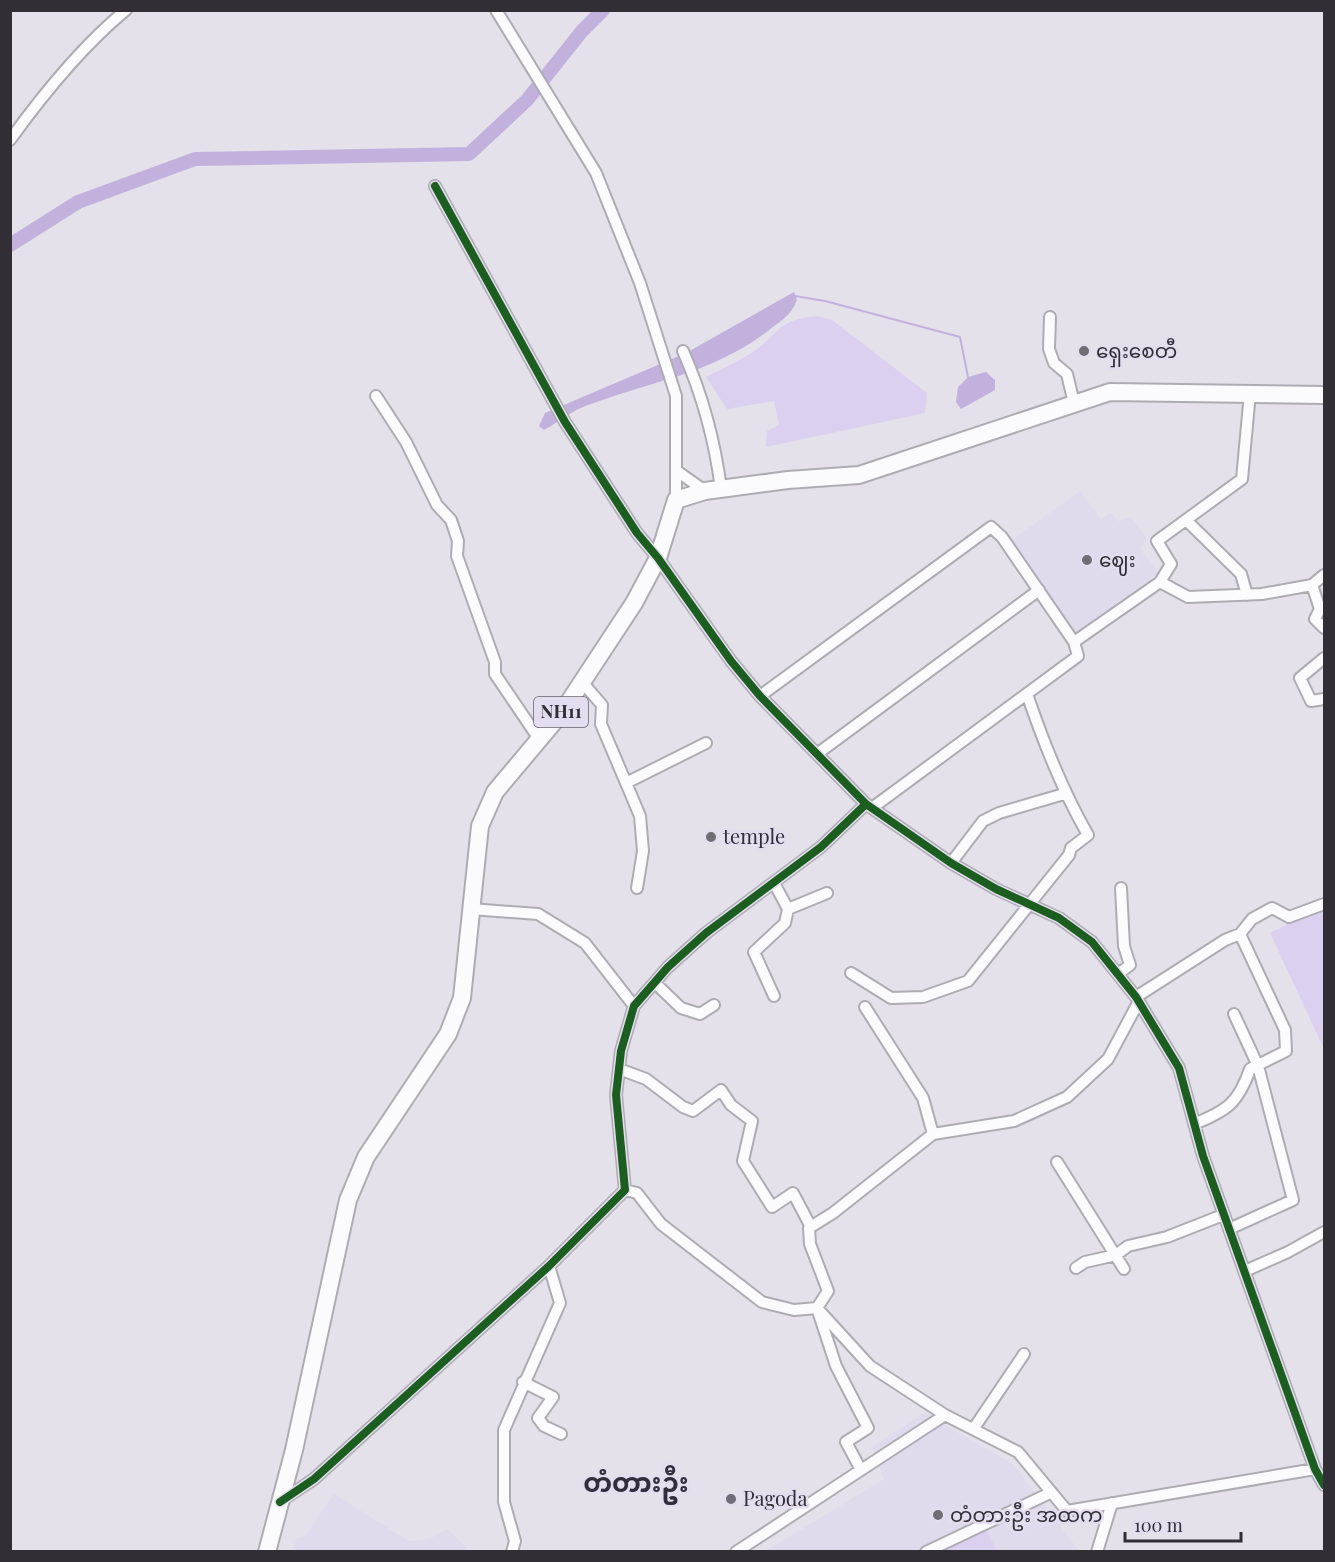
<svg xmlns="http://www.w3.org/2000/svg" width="1335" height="1562" viewBox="0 0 1335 1562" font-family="'Playfair Display','Noto Sans Myanmar',serif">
<rect width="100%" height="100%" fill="#e4e1eb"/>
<path fill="#e0daed" d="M1080,491L1101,519L1110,513L1118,521L1131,517L1147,539L1140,548L1158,573L1073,635L1012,540Z
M924,1413L1013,1464L1079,1551L764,1552L884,1479L872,1447Z
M334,1494L409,1541L429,1539L448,1529L469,1551H292L297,1538L305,1536Z"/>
<path fill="#dcd0f0" d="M818,316L832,320L927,393L925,413L766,447L767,431L779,425L774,401L727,409L706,377C722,369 739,361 753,352C783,331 776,320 818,316Z
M1324,907V1049L1270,933Z
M987,1531L997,1551H941Z"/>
<path fill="#c1b1dc" d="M794,292L797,300C792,313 784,319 773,327C718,372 653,381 588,405C571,411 559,422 544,430L539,426L545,413L686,353Z
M986,372L995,380V390L961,409L956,402L958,387L968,377Z"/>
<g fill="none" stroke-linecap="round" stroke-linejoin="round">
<path stroke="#c1b1dc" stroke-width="2" d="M795,296L825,301L960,337L968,377"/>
<path stroke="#c1b1dc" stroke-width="14" d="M10,245L78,202L195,159L469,154L527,100L582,31L603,10"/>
<defs>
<path id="minor" d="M496,10L596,173L640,283L676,396V500
M10,140C44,93 82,46 126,10
M435,186L565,422L637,533L658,558L731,661L760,696L866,804L951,863L996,889L1059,918L1092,942L1136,997L1179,1068L1203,1156L1315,1469L1324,1485
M1050,317L1049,349L1054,363L1067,374L1074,403
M683,351C702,394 715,442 721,489
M376,396L406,442L437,505L451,520L458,541L457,556L495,662V674L539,739
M677,471L705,491
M1186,520L1241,574L1247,595
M1160,582L1188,597L1262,594L1312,585L1324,575
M1312,585L1320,609L1315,619L1324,628
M1324,658L1300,678L1311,701L1324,699
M582,682L602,705L601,724L640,816L643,851L637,888
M760,696L991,527L1002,537L1074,642
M817,754L1039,590
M628,782L706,743
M872,808L1078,656L1074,642L1160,582L1171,564L1157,541L1242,479L1250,393
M951,863L983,821L999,813L1064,794
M471,909L538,914L585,943L634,1006
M788,909L827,893
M851,973L891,998L923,997L968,981L1069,855L1071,848L1088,835C1062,790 1044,744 1027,694
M1118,974L1130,965L1124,946L1121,888
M655,983L681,1008L700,1014L714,1005
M774,996L754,952L785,923L788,909L774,883
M1136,997L1225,940L1240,934L1252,919L1272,908L1289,917L1324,904
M865,1007L923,1098L933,1134
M619,1069L646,1079L683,1107L693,1111L721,1090L731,1105L752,1121L743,1161L772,1207L793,1193L811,1227
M1194,1124C1226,1111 1238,1104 1250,1069L1286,1051L1285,1030L1240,934
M1057,1162L1124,1269
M625,1190L637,1193L661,1224L762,1302L794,1310L817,1308L870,1366L945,1415L1018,1452L1067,1511L1315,1469
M1229,1229L1293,1200L1258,1066L1234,1014
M1076,1268L1085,1262L1116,1255L1128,1246L1167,1237L1223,1215
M1245,1271L1288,1252L1324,1232
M523,1382L553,1397L538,1418L544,1426L561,1434
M974,1428L1024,1354
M861,1470L945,1415
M281,1501L314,1479L549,1266L625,1190L616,1095L621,1051L634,1006L668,967L706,933L821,847L866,804
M512,1552L515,1541L504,1502V1430L560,1303L549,1266
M736,1552L861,1470L846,1442L868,1428L836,1366L817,1308L828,1291L810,1244L809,1228L833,1213L933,1134L1014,1121L1067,1097L1108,1059L1138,1003
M926,1552L1050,1493
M1097,1552L1112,1503"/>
<path id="highway" d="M267,1552L294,1450L348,1200L366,1157L448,1034L462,998L480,826L495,792L563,711L634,603L658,558L676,500L705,491L788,480L859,475L1110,392L1324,395"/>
</defs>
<use href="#minor" stroke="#aeacb3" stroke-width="14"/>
<use href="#highway" stroke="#aeacb3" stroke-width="20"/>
<use href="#minor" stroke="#fbfafc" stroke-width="10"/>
<use href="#highway" stroke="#fbfafc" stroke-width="16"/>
<defs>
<path id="cycleway" d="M435,186L565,422L637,533L658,558L731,661L760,696L866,804L951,863L996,889L1059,918L1092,942L1136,997L1179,1068L1203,1156L1315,1469L1324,1485
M280,1502L314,1479L549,1266L625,1190L616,1095L621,1051L634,1006L668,967L706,933L821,847L866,804"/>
</defs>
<use href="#cycleway" stroke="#e3ddef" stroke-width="11"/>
<use href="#cycleway" stroke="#1b5e20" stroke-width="8"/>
</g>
<g fill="#706d75" stroke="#e3ddef" stroke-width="2">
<circle cx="1084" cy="351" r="6"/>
<circle cx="1087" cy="560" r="6"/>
<circle cx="711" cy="837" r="6"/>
<circle cx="731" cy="1499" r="6"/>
<circle cx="938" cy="1515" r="6"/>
</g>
<g text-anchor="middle" stroke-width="5" stroke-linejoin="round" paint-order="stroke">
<rect fill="#e3ddef" stroke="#66626d" stroke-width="1.5" x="534" y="697" width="54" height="30" rx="4.5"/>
<g font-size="18" font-weight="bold" fill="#312e35">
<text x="561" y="718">NH11</text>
</g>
<g font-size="20" fill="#312e35" stroke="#e3ddef" text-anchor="start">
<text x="1096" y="358">ရှေးစေတီ</text>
<text x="1099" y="567">ဈေး</text>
<text x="723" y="844">temple</text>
<text x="743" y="1506">Pagoda</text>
<text x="950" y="1522">တံတားဦး အထက</text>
</g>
<g font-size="26" font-weight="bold" fill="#332e3c" stroke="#e3ddef">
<text x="636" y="1492">တံတားဦး</text>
</g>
</g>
<rect width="1335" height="1562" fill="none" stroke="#312e35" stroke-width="24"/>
<path d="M1125 1532v9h116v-9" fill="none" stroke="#312e35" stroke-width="3"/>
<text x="1134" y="1532" font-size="18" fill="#312e35" stroke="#e3ddef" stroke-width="4.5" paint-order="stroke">100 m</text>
</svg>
